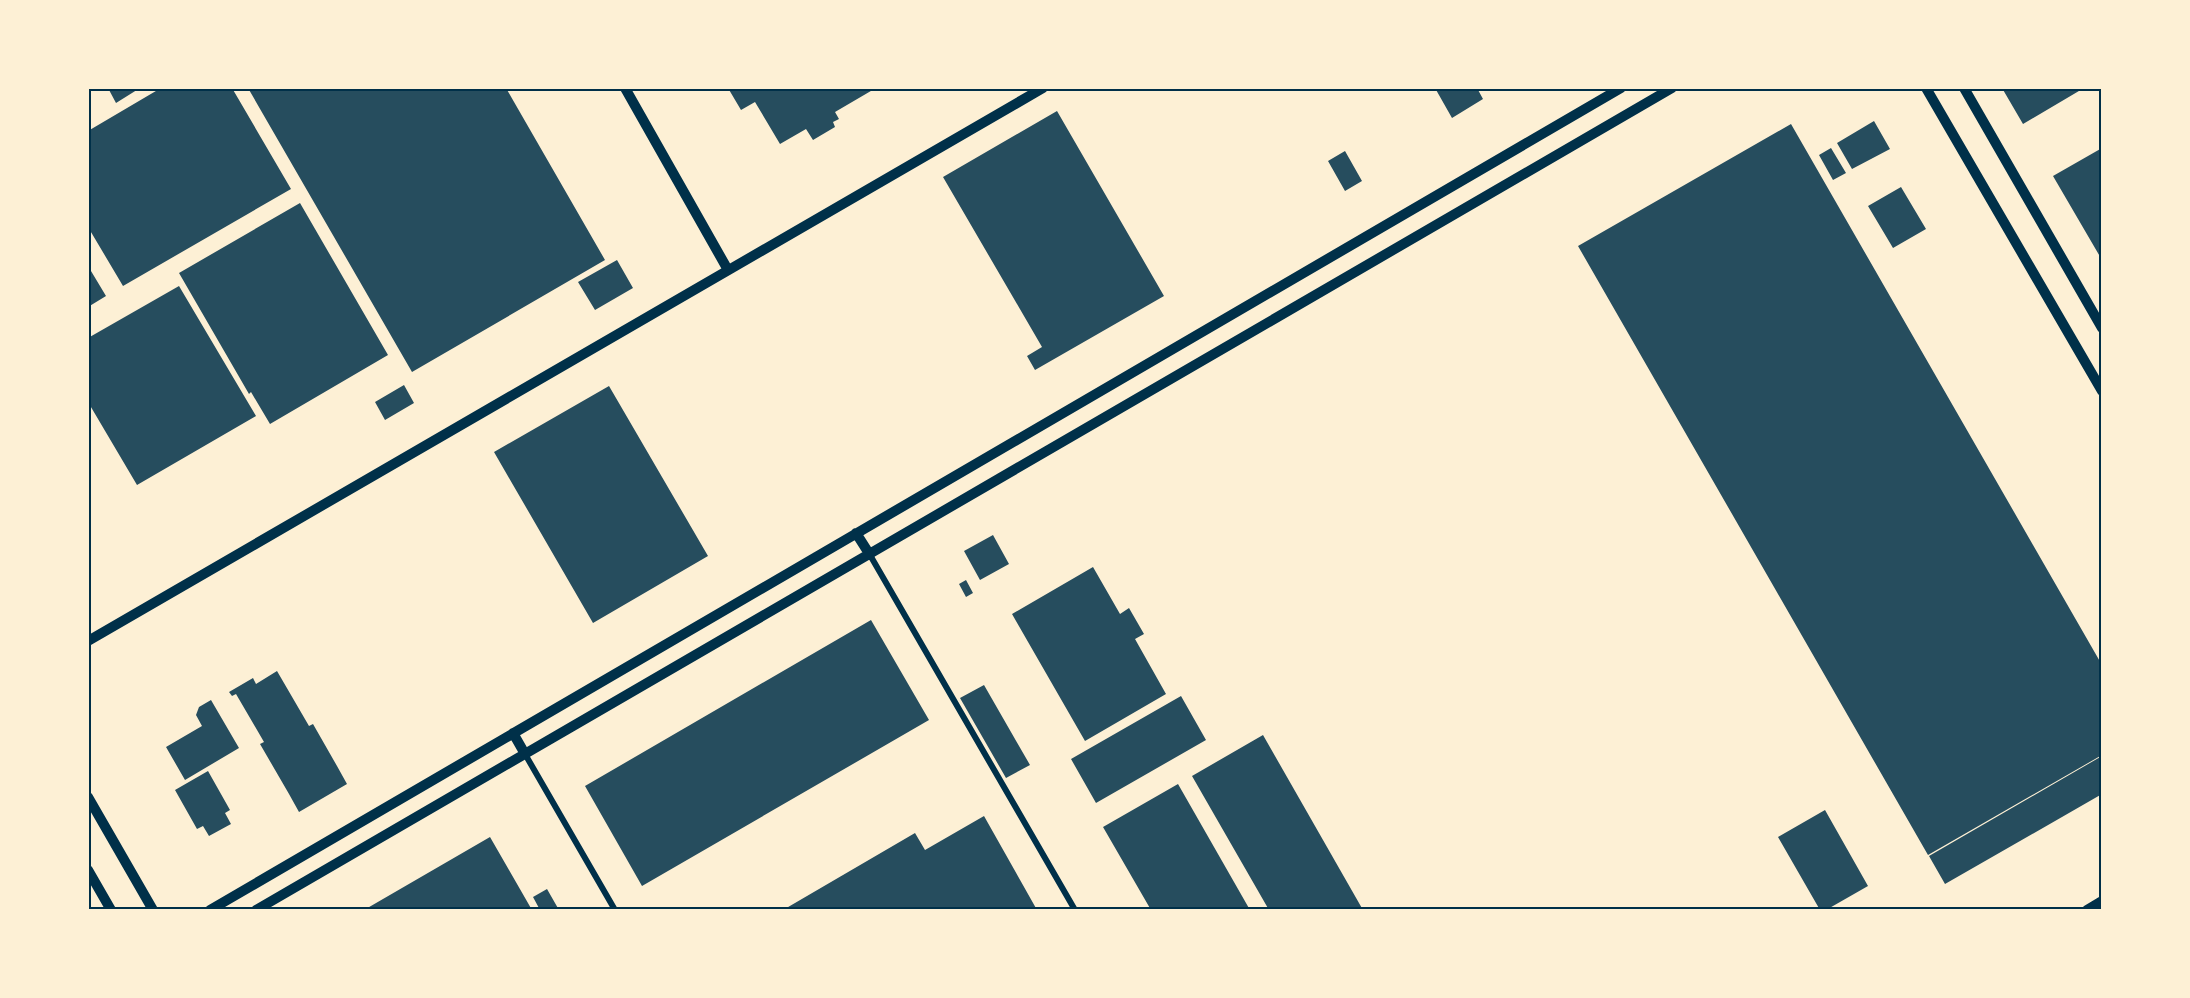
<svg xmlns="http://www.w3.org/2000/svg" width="2190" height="998" viewBox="0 0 2190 998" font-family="'Archivo Narrow',sans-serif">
<rect width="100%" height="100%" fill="#fdf0d5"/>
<path fill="#264d5e" d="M108,88H140L116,103Z
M161,88H232L291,189L123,286L88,227V131Z
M248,88H506L605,260L412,372Z
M728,88H876L835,112L839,119L833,122L835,127L813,140L806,129L780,144L755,102L741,110Z
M1435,88H1477L1483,99L1452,118Z
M2002,88H2084L2023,124Z
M1057,111L1164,296L1035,370L1027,356L1042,347L943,177Z
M1874,121L1890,149L1852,169L1837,143Z
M1791,124L2102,665V755L1928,855L1578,246Z
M1831,148L1846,173L1833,180L1819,155Z
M2102,148V260L2053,176Z
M1345,151L1362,181L1345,191L1328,161Z
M1901,187L1926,229L1893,248L1868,206Z
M300,203L388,355L270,424L251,392L249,394L179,273Z
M617,260L633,288L595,310L578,282Z
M88,266L106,296L88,307Z
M179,286L256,416L137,485L88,402V338Z
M404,385L414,403L385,420L375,402Z
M609,386L708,556L593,623L494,452Z
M993,535L1009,564L980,580L964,551Z
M1093,567L1120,614L1129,608L1144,634L1135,639L1166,694L1085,741L1012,614Z
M966,580L973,593L966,597L959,584Z
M871,620L929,720L642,886L585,786Z
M277,671L309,726L313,724L337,766L289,794L260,744L264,742L236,694L232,696L229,692L253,678L256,684Z
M984,685L1030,765L1006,778L960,698Z
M1181,696L1206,740L1096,803L1071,759Z
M211,700L239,748L185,780L166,747L202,726L196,715L199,707Z
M1263,735L1363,910H1269L1192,776Z
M2102,756V794L1945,884L1929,856Z
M337,766L347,784L299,812L289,794Z
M208,771L230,810L225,813L231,824L209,836L203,826L197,829L175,790Z
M1178,784L1250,910H1151L1103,827Z
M1825,810L1868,886L1826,910H1820L1778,837Z
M984,816L1037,910H783L915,833L925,850Z
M490,837L532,910H364Z
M547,889L559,910H540L533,897Z"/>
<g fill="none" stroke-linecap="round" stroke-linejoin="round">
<path stroke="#003049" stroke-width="6" d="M870,555L1075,910
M525,754L615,910"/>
<path stroke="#003049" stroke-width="10" d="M625,88L728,270
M1926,88L2102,391
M1964,88L2102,328
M856,533L870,555
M88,641L1043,88
M513,733L525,754
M88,797L153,910
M88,870L111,910
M210,910L1621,88
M256,910L1672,88
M2087,910L2102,901"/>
</g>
<rect width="2190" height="998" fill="none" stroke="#fdf0d5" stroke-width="180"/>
<rect x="90" y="90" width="2010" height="818" fill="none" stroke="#003049" stroke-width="2"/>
</svg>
